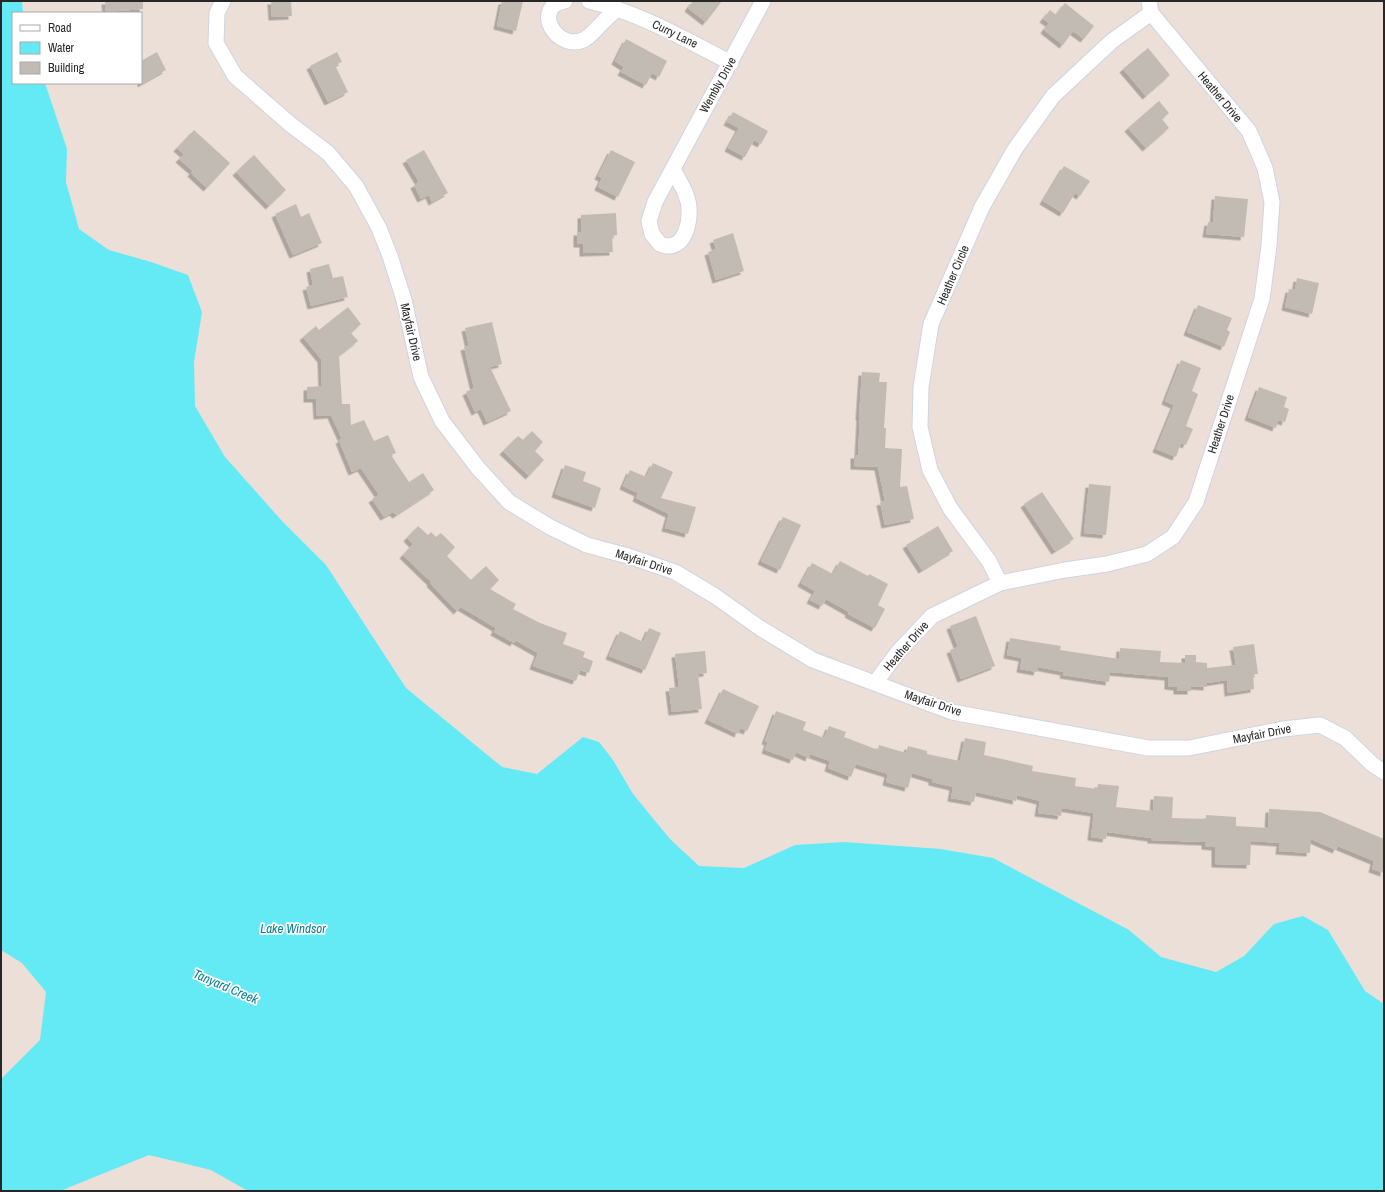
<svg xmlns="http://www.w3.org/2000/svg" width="1385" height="1192" viewBox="0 0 1385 1192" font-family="'Archivo Narrow',sans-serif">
<defs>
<filter id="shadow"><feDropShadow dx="-3.5" dy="3.5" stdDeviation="0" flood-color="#0004"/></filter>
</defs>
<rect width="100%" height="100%" fill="#ebdfd8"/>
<path fill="#64eaf4" d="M1,1H22L23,13H13V83H45L67,149L66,182L79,229L109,250L151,262L188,275L202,312L194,362L195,406L225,457L282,521L326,565L406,688L502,767L537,774L583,737L599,742L613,760L633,794L670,839L699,866L744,868L795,845L844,842L941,849L993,858L1129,930L1161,957L1216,972L1244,956L1274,924L1303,916L1328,930L1365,991L1384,1004V1191H248L211,1170L149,1155L60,1191H1V1079L40,1040L46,992L22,963L1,950Z"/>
<path fill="#c2bbb4" filter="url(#shadow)" d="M105,1H143V9L106,12Z
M271,1H291L292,16L272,17Z
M502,1H523L516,31L497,26Z
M693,1H722L706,22L688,8Z
M1065,3L1094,26L1084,39L1073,31L1063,45L1044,30L1049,23L1043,19L1050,10L1056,15Z
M626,39L667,61L659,77L652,73L646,85L621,72L624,67L615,61Z
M1148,48L1170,75L1146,96L1123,69Z
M157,52L166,70L141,84V61Z
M337,52L342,62L335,65L348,92L328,102L310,66Z
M1159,101L1169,113L1162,119L1169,128L1146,148L1128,128Z
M733,112L768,131L761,144L754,140L745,157L728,148L739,128L727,122Z
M194,130L230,163L207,188L191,173L193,171L179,159L184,154L177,148Z
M424,150L448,193L432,202L429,195L421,199L414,185L419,182L406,160Z
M611,150L635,162L618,197L598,187L602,178L598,176Z
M254,155L286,190L269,206L236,172Z
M1064,166L1090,181L1080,196L1075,193L1063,213L1043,201Z
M1215,196L1248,199L1244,237L1206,234L1208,222L1213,223Z
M296,204L301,217L309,213L322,243L293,255L275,214Z
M616,213L617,235L612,236L613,252L583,253V244H577V232H581V215Z
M733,233L744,271L716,280L708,252L716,249L713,240Z
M329,264L333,278L343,276L348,297L311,306L306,287L313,285L310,269Z
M1297,278L1319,283L1312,314L1285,307L1289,289L1295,290Z
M1198,305L1232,318L1227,330L1230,332L1224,347L1187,332Z
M348,307L361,324L351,333L358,341L339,356L342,404H350L351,425L364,420L374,441L388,435L396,453L391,455L409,482L423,473L434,490L396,515L393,512L384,517L372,499L379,495L361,468L352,472L339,440L342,439L331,415L317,416L316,399H307V387L322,386L321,359L303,337L316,326L319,330Z
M492,322L502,364L490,367L511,411L487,422L481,409L475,412L466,392L474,388L464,347L469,346L465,328Z
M1181,360L1201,368L1192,391L1198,394L1186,426L1193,429L1186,445L1181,443L1176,457L1156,449L1174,405L1165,401Z
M862,372L880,373L879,382H887L884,428H886L885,448L902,449L900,487L907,486L914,519L885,525L880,502L885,501L878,467L854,466V455H858L860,417H859Z
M1259,387L1287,397L1284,407L1289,409L1285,422L1278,420L1276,428L1248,417Z
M532,431L543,442L535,451L544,460L529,476L503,451L518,436L523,440Z
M653,463L673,472L661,498L696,507L688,534L665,528L669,514L636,498L638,493L623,486L630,470L646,477Z
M565,465L586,472L583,481L601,488L595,508L555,494Z
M1089,484L1111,486L1106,535L1084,533Z
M1042,492L1074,539L1055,551L1024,504Z
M783,517L801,525L780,570L761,561Z
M418,526L428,535L431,532L436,537L441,533L455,547L447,556L471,580L486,566L499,580L490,589L516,604L513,609L540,623L567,633L563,644L585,652L583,657L593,661L589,673L580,670L576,681L533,666L538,653L515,640L514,643L494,632L496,628L461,607L457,611L430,583L431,582L403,555L413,544L407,538Z
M938,526L953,551L922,570L906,545Z
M840,561L868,576L869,574L888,584L878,605L885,609L875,628L848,614L849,612L826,599L822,606L810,600L815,591L801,583L812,563L833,574Z
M976,616L995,666L961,679L950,650L958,647L950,626Z
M649,628L661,633L645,670L609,656L620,631L643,642Z
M1010,638L1061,646L1060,650L1119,659L1120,648L1161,651L1160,662L1185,663V655H1196V662L1207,663V668L1236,665L1233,647L1254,644L1258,674H1253L1254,689L1228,693L1227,680L1207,683V687L1191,686V691H1177V687L1168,686V677L1110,672L1109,682L1063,675L1064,672L1038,667L1037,672L1020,669L1022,658L1007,655Z
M705,651L707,673L698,674L702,709L672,712L669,688L679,687L675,654Z
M723,689L759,706L747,731L740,728L738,734L708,720Z
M776,711L806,722L803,730L824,738L829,726L846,732L844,737L878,750L879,745L906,753L908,746L927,751V754L960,761L965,738L986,742L984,755L1033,766L1032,771L1076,778L1075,786L1097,789L1098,784L1119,786L1116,807L1153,811L1154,796L1173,797L1172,818L1206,819V815L1236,817V826L1268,828L1269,809L1320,812L1384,839V873L1372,869L1374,861L1338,846L1336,850L1311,839L1310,853L1279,851L1280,843L1251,841L1250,865L1215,864V847L1205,846V842L1151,840V838L1107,832L1106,839L1091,837L1094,813L1062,808L1061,816L1038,813L1040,801L1017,795L1016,801L976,792L974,802L951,798L953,787L932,782V779L912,773L908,788L886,782L888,774L856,764L851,777L828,768L830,761L810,754L809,758L796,752L793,760L765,750L768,742L765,741Z"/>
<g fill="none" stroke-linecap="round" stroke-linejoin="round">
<defs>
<path id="street" d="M223,1L217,13L216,43L235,76L290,124L328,153L356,186L379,228L390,256L404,300L421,377L442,421L478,468L509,502L550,527L587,545L628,556L675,572L715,596L760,628L813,660L952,712L1148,748H1189L1283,729L1320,725L1345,738L1372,764L1384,772
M565,1C562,2 558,2 556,4C536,17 560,50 583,40C590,37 595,30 601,24C606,19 611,14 617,9
M589,1C640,13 685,39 731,63
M673,169C679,181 688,194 689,207C690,221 686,245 669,246C666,246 662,245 660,244L652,234L649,221L655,202L763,1
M1000,583L989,561L950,508L930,470L920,427L921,387L931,324L982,207L1015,149L1053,96L1112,41L1151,13
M875,683L898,652L932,616L1000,583L1065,570L1107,564L1147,554L1173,537L1196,502L1262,299L1269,246L1272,202L1265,168L1249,131L1151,13L1149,1"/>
</defs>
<use href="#street" stroke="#cdd5e2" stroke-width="17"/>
<use href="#street" stroke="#fff" stroke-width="15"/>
</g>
<g text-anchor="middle" stroke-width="3.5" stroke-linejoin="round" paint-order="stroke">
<g font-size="12" fill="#272727" stroke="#fff">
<text transform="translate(675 34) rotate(26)" y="4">Curry Lane</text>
<text transform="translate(718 85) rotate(-61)" y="4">Wembly Drive</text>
<text transform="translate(1220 97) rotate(50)" y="4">Heather Drive</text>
<text transform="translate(953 275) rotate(-67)" y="4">Heather Circle</text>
<text transform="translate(411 332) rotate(77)" y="4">Mayfair Drive</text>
<text transform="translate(1221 424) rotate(-72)" y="4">Heather Drive</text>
<text transform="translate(644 562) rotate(18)" y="4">Mayfair Drive</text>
<text transform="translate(906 646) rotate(-49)" y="4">Heather Drive</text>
<text transform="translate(933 703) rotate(18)" y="4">Mayfair Drive</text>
<text transform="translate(1262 734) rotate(-11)" y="4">Mayfair Drive</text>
</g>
<g font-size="13" font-style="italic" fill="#078096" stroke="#fff">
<text x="293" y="933">Lake Windsor</text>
<text transform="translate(226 986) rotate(23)" y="5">Tanyard Creek</text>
</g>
</g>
<rect width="1385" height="1192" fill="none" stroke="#272727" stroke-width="4"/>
<rect x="12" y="12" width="130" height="72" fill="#ffffff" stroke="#a9a9a9"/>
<rect x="20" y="25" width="20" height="6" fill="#ffffff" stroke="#a9a9a9"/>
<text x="48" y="32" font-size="12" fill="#272727">Road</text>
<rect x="20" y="42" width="20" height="12" fill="#64eaf4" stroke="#a9a9a9"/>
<text x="48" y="52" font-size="12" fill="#272727">Water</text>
<rect x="20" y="62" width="20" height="12" fill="#c2bbb4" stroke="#a9a9a9"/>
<text x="48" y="72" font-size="12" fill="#272727">Building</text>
</svg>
